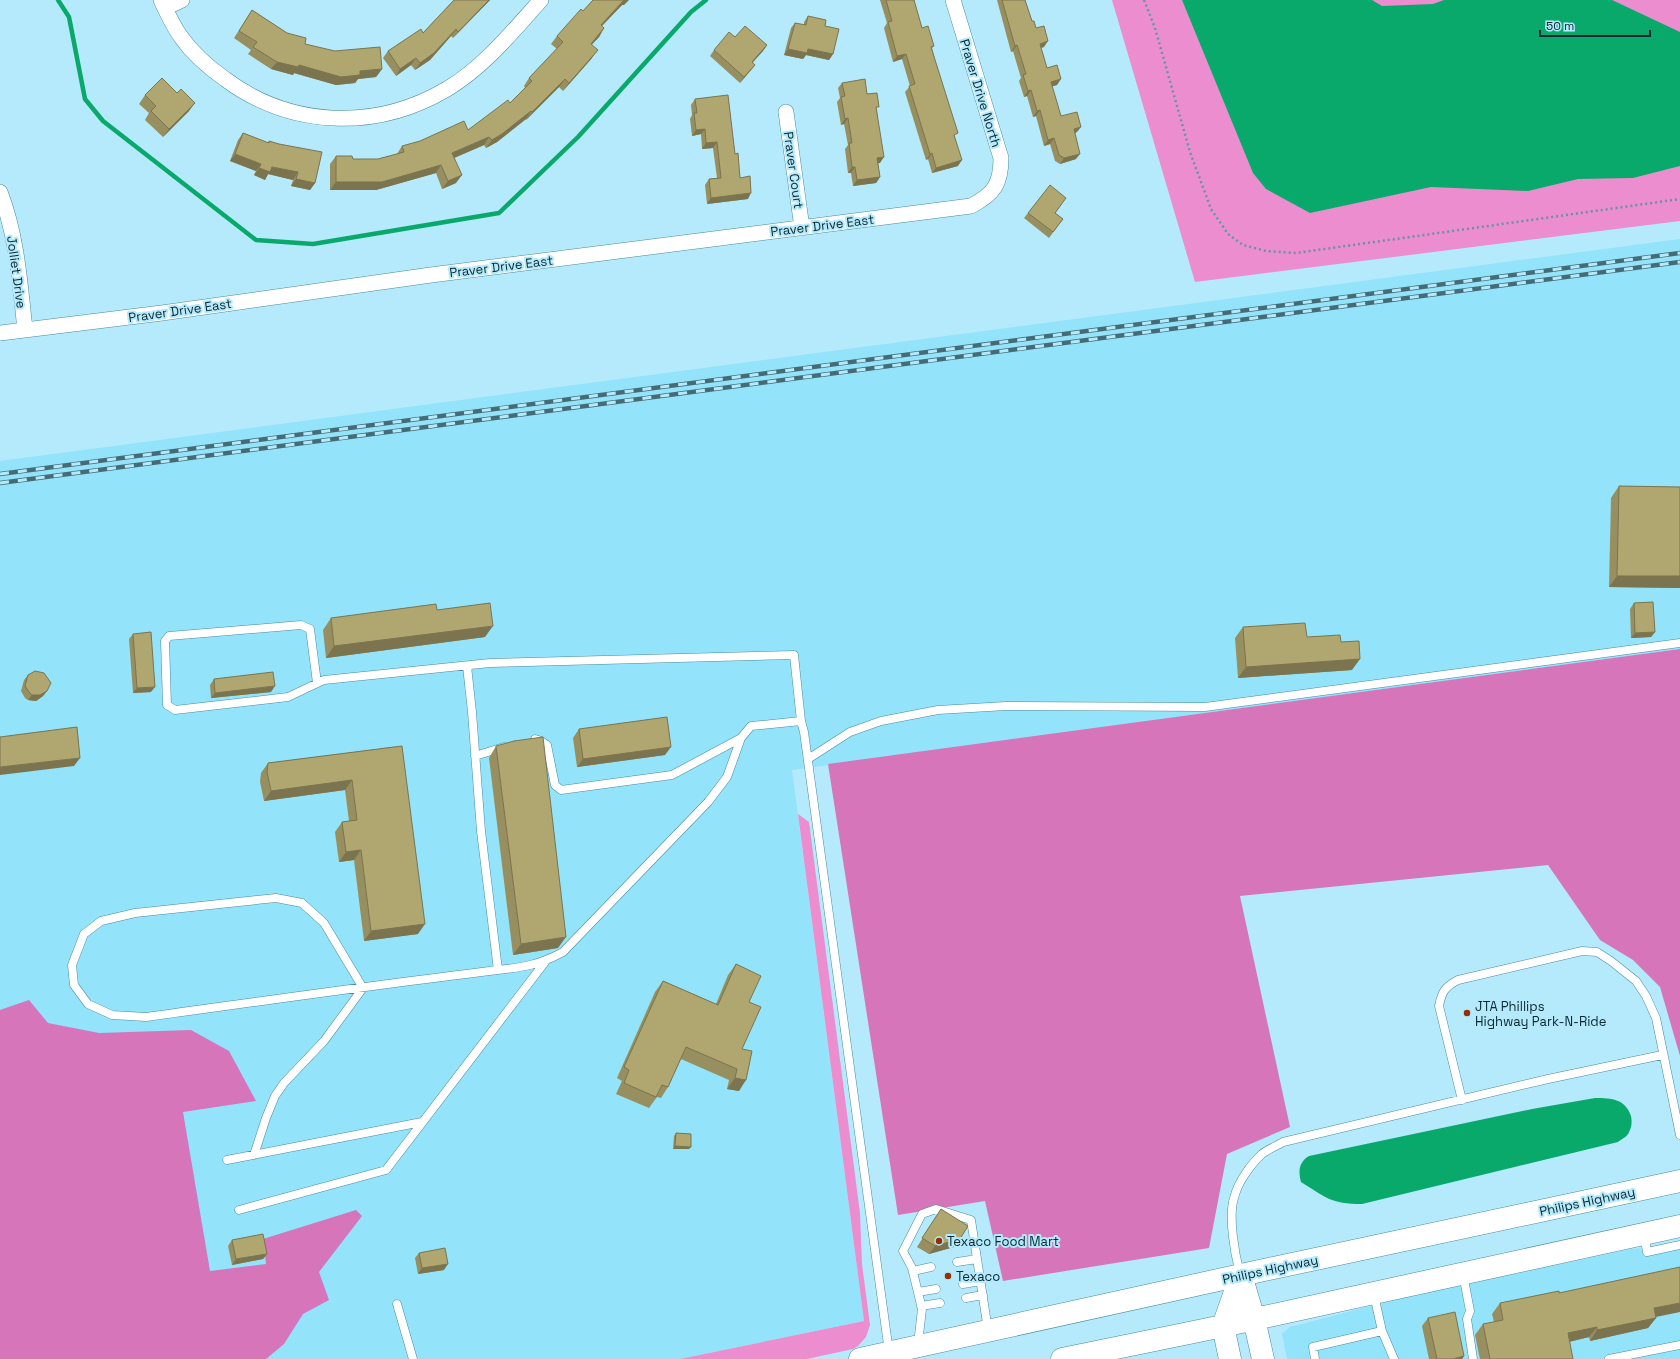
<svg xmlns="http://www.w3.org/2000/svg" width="1680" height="1359" viewBox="0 0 1680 1359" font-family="'Space Grotesk',sans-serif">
<rect width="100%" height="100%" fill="#b4eafb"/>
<path fill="#93e3fb" d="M1680,239V649L792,770L864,1321L680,1359H0V461Z
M1680,1246V1359H1287L1282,1334L1290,1327L1405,1297L1631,1249Z"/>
<path fill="#ec8dd0" d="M1112,0H1680V221L1195,282Z
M798,814L809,822L860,1213L862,1264L870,1325L866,1337L858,1346L853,1349L807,1359H680L864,1321Z"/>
<path fill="#d675ba" d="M1680,649V1056L1660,987L1633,960L1600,940L1548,865L1240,896L1290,1127L1227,1154L1209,1248L1003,1281L985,1201L898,1215L828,764Z
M29,1000L48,1023L99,1033L191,1030L229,1051L256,1101L183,1112L210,1271L266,1264L263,1239L356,1210L362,1216L319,1272L329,1300L303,1314L284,1344L266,1359H0V1010Z"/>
<path fill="#09a96c" d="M1182,0H1372L1382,6L1433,4L1444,0H1612L1680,32V166L1633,178L1578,179L1528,191L1431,187L1310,213L1266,189L1253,173Z
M1595,1098C1612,1098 1625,1099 1631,1116C1632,1121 1632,1127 1629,1132C1628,1136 1622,1139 1618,1142L1362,1204C1331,1204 1325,1197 1301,1182C1298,1171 1299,1162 1309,1156L1532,1109Z"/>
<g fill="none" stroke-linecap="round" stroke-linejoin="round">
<path stroke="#09a96c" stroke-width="4.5" d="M58,0L69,17L85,99L103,121L256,240L313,244L499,213L578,137L691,12L706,0"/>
<defs>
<path id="service" d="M467,666L472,712L481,831L498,970C524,967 539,965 563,952L708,802L727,777L741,738L751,726L801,721
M317,683L310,629L301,625L169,636L165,641L167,705L175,710L288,697L324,680L490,663L794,655L801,721L804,732L889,1352
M535,739L541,741L547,745L555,785L561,790L672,775L741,738
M475,756L504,747
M808,759L850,732L881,721L938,710L1006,706L1205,707L1680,643
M1462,1100L1439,1006C1442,991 1445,987 1458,980L1582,951L1597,952L1611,961L1636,981L1646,996L1656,1018L1680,1135
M254,1155L266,1118L275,1096L284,1083L324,1041L363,988L324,923L302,903L276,898L135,913L101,921L84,934L72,965L74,985L88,1004L112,1015L146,1017C263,1001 381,984 498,970
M227,1160L422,1122
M239,1210L386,1170L545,962
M1644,1234L1647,1252L1680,1245
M957,1262L977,1259
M913,1271L931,1267
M1240,1274C1235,1255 1228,1217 1234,1198C1238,1182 1250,1165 1262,1154C1268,1149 1277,1146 1283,1142L1548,1079L1662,1055
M1463,1274L1470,1311L1467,1319L1473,1359
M963,1284L981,1281
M918,1292L936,1289
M966,1298L983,1295
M397,1304L413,1359
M921,1306L940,1303
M1382,1331L1394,1359
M918,1344L922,1309L912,1268L903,1251L922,1214L936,1209L971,1220L988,1330
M1315,1359L1313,1347L1382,1331L1374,1295
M1609,1359L1680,1345"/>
<path id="minor" d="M161,0C167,13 173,26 181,37C193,54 208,67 225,79C291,128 376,131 447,89C484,67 512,32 541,0
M165,8L182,0
M786,112L802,228
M0,192C17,236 20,283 25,330
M0,333L162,313L431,275L971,206C994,194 1001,184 1001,158L953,0"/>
<path id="primary" d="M1241,1275L1254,1319L1263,1359
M860,1359L1241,1275L1680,1181
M1062,1359L1223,1326L1680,1226
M1230,1359L1223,1326L1241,1275"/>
</defs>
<use href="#service" stroke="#488ca0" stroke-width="9"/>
<use href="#minor" stroke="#488ca0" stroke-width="16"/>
<use href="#primary" stroke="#488ca0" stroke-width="23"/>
<path stroke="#6893a0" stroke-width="2.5" stroke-dasharray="2 3" stroke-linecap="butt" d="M1144,0L1155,28L1190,152L1211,209L1228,234L1243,245L1266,251L1296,253L1680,199"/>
<use href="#service" stroke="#fff" stroke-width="8"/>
<use href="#minor" stroke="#fff" stroke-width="15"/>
<use href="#primary" stroke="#fff" stroke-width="22"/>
<defs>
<path id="rail" d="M0,474L1680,253
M0,483L1680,262"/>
</defs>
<use href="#rail" stroke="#456b76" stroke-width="4.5"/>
<use href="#rail" stroke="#b4eafb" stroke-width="3" stroke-dasharray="9" stroke-linecap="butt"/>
</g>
<path fill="#978f5f" d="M454,0H490L453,38L451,36L430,60L415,70L411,65L396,76L383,58L388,51L423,33Z
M593,0L624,5H622L602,26L604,28L599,37L592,44V58L563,91L559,87L526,120V119L497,142L486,148L484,145L454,158L456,183L442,189L436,173L376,190H330V164L336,156L353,159H378L397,154L402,146L468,130L510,103L525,88L524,86L529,78L557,49L551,44L557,36L583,11Z
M880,0H914L922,28L934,46L932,48L955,138L958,166L932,173L928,159L926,160L905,92L910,86L902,59L893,62L884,28L887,23Z
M997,0H1025L1032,21L1036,28L1044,47L1041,48L1047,68L1057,85L1052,86L1061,116L1077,132L1075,133L1076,159L1060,164L1055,161L1050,144L1044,146L1036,116L1033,117L1027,96L1024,97L1019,81L1021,78L1013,51L1011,52Z
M252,10L287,33L305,44L382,69L376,77L358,79L355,83L336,85L294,73L293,75L271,69L248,54L251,50L234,38Z
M808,16L825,26L833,54L829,60L806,55L803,59L784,55L791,28L795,23L804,25V22Z
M767,45L763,51L752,62L755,65L751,70L740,83L710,56L714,50Z
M842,83L867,94L877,110L880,163H878L880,177L876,183L853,186L851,173H848L845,149L848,145L844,124L841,125L837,102L840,98L838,88Z
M145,95L189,111L163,137L145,120L149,113L139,104Z
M695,99L735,154L740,178L748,199L707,204L705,185L709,179L717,178L713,148L702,149L701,134L692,136L690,119L692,115L691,105Z
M243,133L268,143L269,141L315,183L310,190L291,186L293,180L268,174L265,180L254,175L256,171L230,161L238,140Z
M1062,204L1055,213L1063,219L1049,238L1024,218L1028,213Z
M1619,486L1680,487V588L1609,587L1611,498Z
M1634,603L1655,632L1651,637L1631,638L1630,609Z
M437,610L485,637L326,658L323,630L331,618Z
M1243,627L1341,642L1352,670L1238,678L1235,638Z
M133,634L151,692L133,693L129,639Z
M28,675L47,691L43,696L36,701L28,700L25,698L21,691L24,680Z
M214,679L271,692L211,698L210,685Z
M579,729L665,755L577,767L573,738Z
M402,746L418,934L364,941L354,860L339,862L335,832L342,822L349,821L345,790L264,801L260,782L261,773L268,763Z
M496,746L558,948L513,955L489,758Z
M736,964L749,1002L742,1049L739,1091L727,1089L729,1080L681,1059L668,1087L661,1098L657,1097L649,1108L616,1094L622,1081L617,1078L655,992L663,981L716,1004L728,975Z
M676,1133L689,1149H673L674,1136Z
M941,1209L954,1247L929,1254L917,1247Z
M232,1240L267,1254L263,1259L232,1265L228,1246Z
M419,1253L444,1270L418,1274L415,1258Z
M1500,1303L1656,1317V1318L1648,1328L1590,1341L1589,1337L1569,1342L1573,1359H1480L1475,1335L1483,1324L1494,1322L1492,1314Z
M1428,1318L1464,1356L1462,1359H1429L1422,1326Z"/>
<path fill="#7b744e" d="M489,0H490L453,38L458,32Z
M624,0H629L624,5H622L595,33L601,25Z
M604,28L599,37L585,52L591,44Z
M456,29L451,36L430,60L415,70L420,63Z
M1048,41L1044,47L1036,49L1040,44Z
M767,45L763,51L748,68L752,62Z
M1017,45L1013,51L1011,52L1015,46Z
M788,49H808L833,54L829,60L806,55L803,59L784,55Z
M598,50L592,58L563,91L569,83Z
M906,54L902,59L893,62L897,56Z
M416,58L411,65L396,76L400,69Z
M277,62L299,65L360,71L382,69L376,77L358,79L355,83L336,85L294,73L293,75L271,69Z
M755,65L751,70L740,83L744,77Z
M565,79L559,87L526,120L532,112Z
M1061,79L1057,85L1047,88L1051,82Z
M1031,90L1027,96L1024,97L1028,91Z
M195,103L189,111L163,137L169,129Z
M1040,110L1036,116L1033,117L1037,111Z
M531,111L526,119L497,142L486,148L492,140Z
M848,118L844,124L841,125L845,119Z
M1081,127L1077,132L1070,135L1074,129Z
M705,129L701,134L692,136L696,130Z
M489,137L484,145L447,161L452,153Z
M1054,138L1050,144L1044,146L1048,140Z
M717,142L713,148L702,149L706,143Z
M932,153L928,159L926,160L930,154Z
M235,154L261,164L256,171L230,161Z
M1080,154L1076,159L1060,164L1064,158Z
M884,157L880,163L873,164L877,158Z
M962,160L958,166L932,173L936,168Z
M441,165L436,173L376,190H330L336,182Z
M272,167L298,172L293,180L268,174L265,180L254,175L259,168Z
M852,167H855L851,173H848Z
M462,175L456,183L442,189L448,181Z
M880,177L876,183L853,186L857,180Z
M296,179L315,183L310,190L291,186Z
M751,193L748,199L707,204L711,198Z
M1617,576H1680V588L1609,587Z
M493,626L485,637L326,658L334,646Z
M1655,632L1651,637L1631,638L1635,633Z
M1360,659L1352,670L1238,678L1246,667Z
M275,686L271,692L211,698L215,693Z
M155,687L151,692L133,693L137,688Z
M47,691L43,696L36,701L28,700L32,695Z
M671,747L665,755L577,767L583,759Z
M80,758L74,766L0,775V767Z
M352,780L345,790L264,801L271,791Z
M361,850L354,860L339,862L346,852Z
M425,924L418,934L364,941L371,931Z
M566,937L558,948L513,955L521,944Z
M735,1078L746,1080L739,1091L727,1089Z
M675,1146L691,1147L689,1149H673Z
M960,1239L954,1247L929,1254L935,1246Z
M267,1254L263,1259L232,1265L236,1259Z
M448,1264L444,1270L418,1274L422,1268Z
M1680,1303V1312L1646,1319L1654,1308Z
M1656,1318L1648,1328L1590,1341L1597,1330Z
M1597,1327L1589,1337L1560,1344L1568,1333Z
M1464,1356L1462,1359H1453Z"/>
<path fill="#b0a66f" stroke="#7b744e" d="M454,0H489L458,32L456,29L434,53L420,63L416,58L400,69L388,51L421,29L423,33Z
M593,0H624L601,25L604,28L591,44L598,50L569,83L565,79L532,112L531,111L502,134L492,140L489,137L452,153L462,175L448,181L441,165L382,182H336V156H352L353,159H378L404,152L402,146L420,141L464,121L468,130L508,100L510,103L532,81L529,78L563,42L557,36L581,9L583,11Z
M886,0H914L922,28L928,26L934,46L931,47L958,133L954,135L962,160L936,168L932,153L930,154L909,86L915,84L906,54L897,56L888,22L892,21Z
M1002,0H1025L1032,21H1034L1036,28L1044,26L1048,41L1040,44L1047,68L1057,65L1061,79L1051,82L1061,116L1077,112L1081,127L1074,129L1080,154L1064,158L1059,155L1054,138L1048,140L1040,110L1037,111L1031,90L1028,91L1023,75L1026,74L1017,45L1015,46Z
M252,10L287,33L306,38L305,44L335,51L380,47L382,69L360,71V75L341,77L299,65L298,67L277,62L253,47L257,42L239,31Z
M808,16L826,20L825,26L839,29L833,54L808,49L807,53L788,49L795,23L806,25Z
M745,26L767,45L752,62L755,65L744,77L714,50L729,32L735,37Z
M162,78L177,93L181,89L195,103L169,129L151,111L156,106L145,95Z
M865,79L867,94L877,93L879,107H876L884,157L877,158L880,177L857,180L855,167H852L849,143H852L848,118L845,119L841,97L845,96L842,83Z
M728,95L735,154L738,153L740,178L750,176L751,193L711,198L709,179L721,178L717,142L706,143L705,129L696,130L694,113H697L695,99Z
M243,133L269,143V141L279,144L322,152L315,183L296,179L298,172L272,167L270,172L259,168L261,164L235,154Z
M1050,185L1066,198L1055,213L1063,219L1053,232L1028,213Z
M1619,486L1680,487V576H1617Z
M1653,602L1655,632L1635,633L1634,603Z
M490,603L493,626L334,646L331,618L436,604L437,610Z
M1305,623L1307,637L1340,635L1341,642L1359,641L1360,659L1246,667L1243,627Z
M151,632L155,687L137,688L133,634Z
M35,671L44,673L51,683L47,691L40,695H32L29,692L25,686L28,675Z
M273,672L275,686L215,693L214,679Z
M667,717L671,747L583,759L579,729Z
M77,727L80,758L0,767V737Z
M543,737L566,937L521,944L496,746L514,741Z
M402,746L425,924L371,931L361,850L346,852L342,822L357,820L352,780L271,791L267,772L268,763Z
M736,964L761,976L749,1002L761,1007L742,1049L752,1051L746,1080L735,1078L737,1069L686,1047L668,1087L662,1085L656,1097L624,1083L629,1070L624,1067L663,981L718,1005Z
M676,1133L691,1134V1147L675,1146Z
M941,1209L968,1226L960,1239L935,1246L922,1238Z
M263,1234L267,1254L236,1259L232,1240Z
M445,1248L448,1264L422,1268L419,1253Z
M1680,1267V1303L1654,1308L1656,1318L1597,1330V1327L1568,1333L1573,1359H1490L1483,1324L1503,1320L1500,1303L1559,1291V1293Z
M1455,1312L1464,1356L1453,1359H1437L1428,1318Z"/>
<g fill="#942f02" stroke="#b4eafb" stroke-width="1.5">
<circle cx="1467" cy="1013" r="4"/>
<circle cx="939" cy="1241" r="4"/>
<circle cx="948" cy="1276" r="4"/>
</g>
<g text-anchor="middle" stroke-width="4" stroke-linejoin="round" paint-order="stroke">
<g font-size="13" fill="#0b2830" stroke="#b4eafb">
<text transform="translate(981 93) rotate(73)" y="5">Praver Drive North</text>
<text transform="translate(794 170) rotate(82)" y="5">Praver Court</text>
<text transform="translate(822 225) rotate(-7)" y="5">Praver Drive East</text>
<text transform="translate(501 266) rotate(-7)" y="5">Praver Drive East</text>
<text transform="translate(17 272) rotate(82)" y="5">Jolliet Drive</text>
<text transform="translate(180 310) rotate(-8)" y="5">Praver Drive East</text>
<text transform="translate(1587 1201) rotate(-12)" y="5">Philips Highway</text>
<text transform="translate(1270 1269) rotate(-12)" y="5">Philips Highway</text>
</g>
<g font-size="13" fill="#0b2830" stroke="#b4eafb" text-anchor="start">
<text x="1475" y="1011">JTA Phillips<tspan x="1475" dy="15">Highway Park-N-Ride</tspan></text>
<text x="947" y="1246">Texaco Food Mart</text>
<text x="956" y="1281">Texaco</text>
</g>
</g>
<path d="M1540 30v6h110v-6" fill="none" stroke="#0b2830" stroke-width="2"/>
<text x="1546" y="30" font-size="12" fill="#0b2830" stroke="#b4eafb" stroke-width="3" paint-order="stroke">50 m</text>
</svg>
